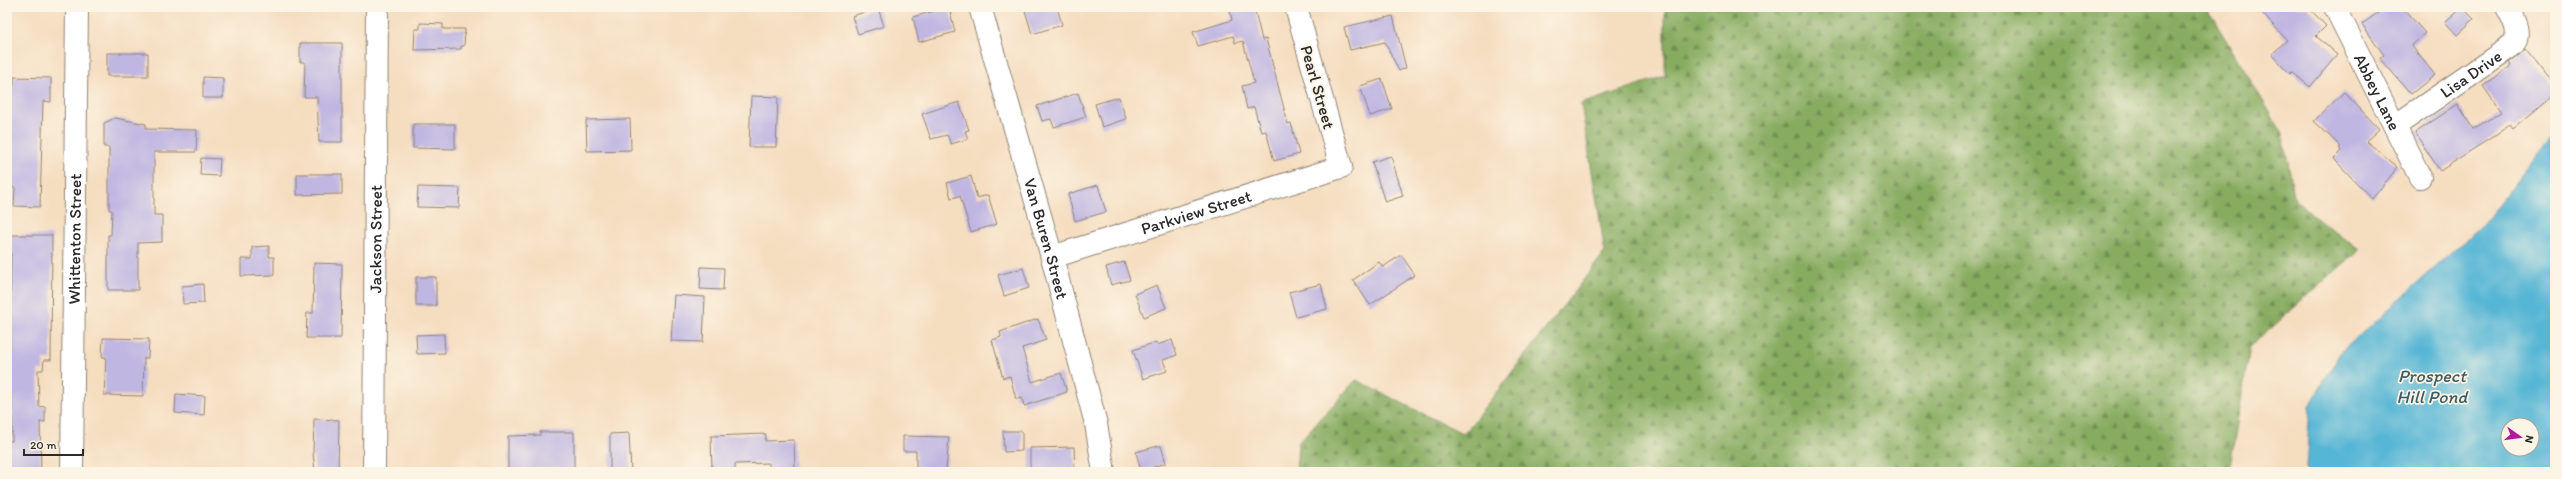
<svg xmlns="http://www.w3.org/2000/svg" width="2562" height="479" viewBox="0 0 2562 479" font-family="Itim,sans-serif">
<defs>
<pattern id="forest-firs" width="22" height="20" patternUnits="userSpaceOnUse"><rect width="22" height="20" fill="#87ac61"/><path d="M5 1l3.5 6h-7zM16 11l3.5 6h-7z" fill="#6f8c50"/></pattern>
</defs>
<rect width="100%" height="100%" fill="#fcf5e5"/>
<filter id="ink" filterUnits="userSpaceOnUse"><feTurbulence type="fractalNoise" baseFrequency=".025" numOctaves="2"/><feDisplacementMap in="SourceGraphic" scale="8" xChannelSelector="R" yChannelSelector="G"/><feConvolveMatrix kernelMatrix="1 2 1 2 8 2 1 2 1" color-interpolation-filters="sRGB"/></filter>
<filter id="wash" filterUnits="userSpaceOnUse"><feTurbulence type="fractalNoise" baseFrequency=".012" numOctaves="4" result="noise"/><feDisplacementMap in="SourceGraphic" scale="16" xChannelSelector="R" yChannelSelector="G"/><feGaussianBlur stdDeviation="0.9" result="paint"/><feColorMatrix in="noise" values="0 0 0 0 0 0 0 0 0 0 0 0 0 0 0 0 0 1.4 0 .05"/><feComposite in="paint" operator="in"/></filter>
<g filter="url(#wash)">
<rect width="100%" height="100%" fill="#f5ddc0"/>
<path fill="url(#forest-firs)" stroke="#596c46" d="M1665,7H2206L2283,134L2295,201L2359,250L2250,347L2229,472H1296L1298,443L1356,380L1464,434L1605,252L1581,104L1665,76Z"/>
<path fill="#57b6d5" stroke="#417080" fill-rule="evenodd" d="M2555,135V472H2308L2306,468L2310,406L2340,353L2479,228ZM2508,425H2532V449H2508Z"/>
<g id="blocks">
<path fill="#bfb6e2" d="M949,7L955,32L919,42L913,17Z
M1024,7H1057L1062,25L1032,34Z
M1229,7H1254L1262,40L1266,39L1288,124L1291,123L1299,154L1274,161L1266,131L1261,132L1254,107L1247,109L1242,86L1254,83L1243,41L1235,43L1233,36L1198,46L1193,32L1232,20Z
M2256,7H2308L2326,26L2316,36L2337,55L2310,87L2292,72L2290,74L2272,54L2287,40Z
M2386,7H2402L2425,33L2411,45L2435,75L2411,94L2380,58L2384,55L2362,24Z
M2462,7L2474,19L2457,35L2445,22Z
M878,8L884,26L858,34L852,16Z
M1393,16L1406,68L1399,71L1385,42L1350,50L1344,27Z
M420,23L443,24V29H465L464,46H461V49L414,50L415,29H420Z
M300,43H342V142H319L317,97H304L305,62H300Z
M2525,49L2555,87V94L2513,129L2510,125L2440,171L2415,133L2458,104L2473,129L2501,112L2483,86L2511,66L2509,63Z
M107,53H148V76H107Z
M14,77L51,78V102L43,101L40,207L14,206L15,188H7V85H14Z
M203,77L223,78V98H203Z
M1382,79L1392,109L1370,116L1360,86Z
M2344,92L2379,129L2366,141L2398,167L2372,199L2334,159L2342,151L2339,148L2341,147L2314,121Z
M1078,93L1086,117L1054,127L1051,119L1042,121L1037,106Z
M751,96L778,97L776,147H749Z
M1119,97L1126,119L1102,127L1095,104Z
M959,102L969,130L965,131L968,139L951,144L947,135L931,139L922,114Z
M115,118L146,124V129L197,130L196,152H154V215H162V242L138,243V290H108V235H111L112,210H109V147H104V123Z
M630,119L631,150L587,151L586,120Z
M413,124H455V149L413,148Z
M1391,156L1403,196L1385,202L1372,162Z
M201,158L220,159L219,176L200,175Z
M297,174H342V194L297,195Z
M971,176L977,198L988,195L997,224L971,232L960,196L951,198L947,183Z
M1098,185L1106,212L1075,221L1068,194Z
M418,187L460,188L459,208L417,207Z
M7,235H52L51,360H44L43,370H38L39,407L45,406V422H40L41,472H7V441H12V398H9L11,252H7Z
M269,246V257H274V275L241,276V259H252V247Z
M1401,255L1415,275L1370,305L1353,280L1379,262L1383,267Z
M1124,262L1130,280L1111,285L1106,267Z
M314,263L342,264L341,338H306L307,313H313Z
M701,267L724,268L723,290L700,289Z
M1023,268L1029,288L1004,296L998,275Z
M416,277H436V306H416Z
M203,284L204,303L183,304L182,286Z
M1321,284L1327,309L1296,317L1289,292Z
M1157,285L1166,308L1144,317L1135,294Z
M674,295L705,297L703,342L671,341Z
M1038,319L1046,340L1022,348L1032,382L1061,373L1067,392L1024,406L1022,398L1016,399L1010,376L1003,378L992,340L1001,337L1000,332Z
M444,334L445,353L417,354L416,335Z
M103,338L149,339L148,358H144L143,396L104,395L106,357H102Z
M1172,340L1177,355L1163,360L1167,371L1143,379L1133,350L1156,342L1157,345Z
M176,394L205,396L204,415L175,413Z
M314,419L339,420L338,472H315L313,453Z
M1003,431H1022V451L1004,452Z
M540,432H574V472H508V436L540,435Z
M629,433L631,472H610V434Z
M766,434L765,441L794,440L795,472H769V463L735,464V472H712L711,436Z
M903,436L949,437L946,471L916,470V451H903Z
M1158,446H1161L1166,463L1141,471L1136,452Z
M1074,447L1075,472H1030V448Z"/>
</g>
</g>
<g filter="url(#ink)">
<use href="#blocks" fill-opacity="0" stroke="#908476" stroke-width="1"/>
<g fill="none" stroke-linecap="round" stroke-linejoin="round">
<defs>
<g id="minor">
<path id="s1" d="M980,7L1052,257L1096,424L1104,472"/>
<path id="s2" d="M2335,7L2420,177"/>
<path id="s3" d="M2395,126L2513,45C2522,32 2513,19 2507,7"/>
<path id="s4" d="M1052,257L1341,167L1296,7"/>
<path id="s5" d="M72,472L77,7"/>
<path id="s6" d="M374,472L377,7"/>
</g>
</defs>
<use href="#minor" stroke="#908476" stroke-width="24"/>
<use href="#minor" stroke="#fff" stroke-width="22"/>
</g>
</g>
<g text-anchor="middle" stroke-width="3.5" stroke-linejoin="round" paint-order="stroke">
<g font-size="17" fill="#2b2b2b" stroke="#fcf5e5">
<text dy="6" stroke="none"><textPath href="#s3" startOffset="92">Lisa Drive</textPath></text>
<text transform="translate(1318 87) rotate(74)" y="6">Pearl Street</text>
<text dy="6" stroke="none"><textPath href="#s2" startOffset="95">Abbey Lane</textPath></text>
<text dy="6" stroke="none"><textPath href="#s4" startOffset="151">Parkview Street</textPath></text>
<text dy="6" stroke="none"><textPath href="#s5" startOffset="233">Whittenton Street</textPath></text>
<text dy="6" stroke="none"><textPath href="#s1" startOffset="241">Van Buren Street</textPath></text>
<text dy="6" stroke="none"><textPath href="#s6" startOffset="233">Jackson Street</textPath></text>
</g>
<g font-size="18" font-style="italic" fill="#3a5c66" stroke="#fcf5e5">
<text x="2432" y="382">Prospect<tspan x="2432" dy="21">Hill Pond</tspan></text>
</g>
</g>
<rect width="2562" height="479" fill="none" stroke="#fcf5e5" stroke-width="24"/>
<g transform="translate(2520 437) rotate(104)"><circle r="19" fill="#fcf5e5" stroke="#a8a49b"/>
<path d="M0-3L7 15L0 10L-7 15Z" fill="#b5179e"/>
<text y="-6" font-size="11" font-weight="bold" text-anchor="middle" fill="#2b2b2b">N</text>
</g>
<path d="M24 449v6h59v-6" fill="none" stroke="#2b2b2b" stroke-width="2"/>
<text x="30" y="449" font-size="12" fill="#2b2b2b" stroke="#fcf5e5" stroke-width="3" paint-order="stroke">20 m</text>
</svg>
